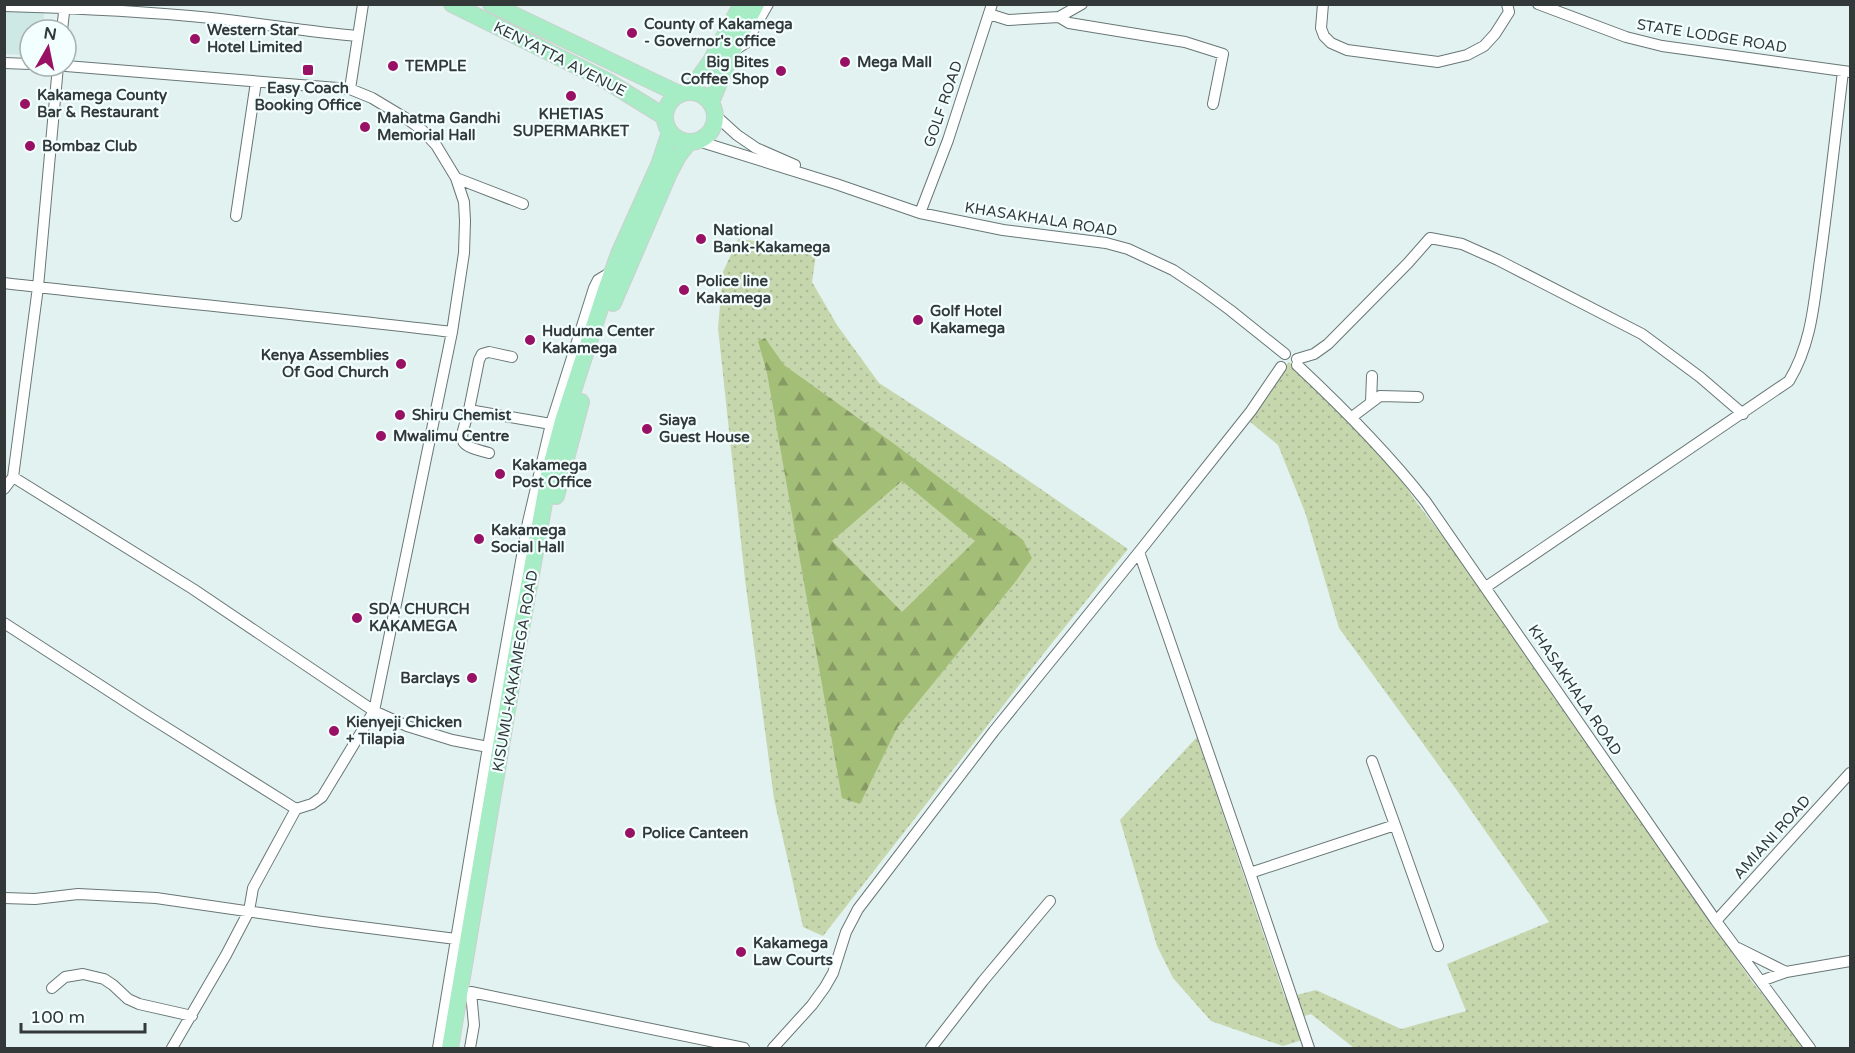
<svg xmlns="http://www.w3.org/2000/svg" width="1855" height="1053" viewBox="0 0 1855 1053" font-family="'Varela Round',sans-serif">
<defs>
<pattern id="green-dots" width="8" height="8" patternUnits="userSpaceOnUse" patternTransform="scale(1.5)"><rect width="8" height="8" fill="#c6d7ad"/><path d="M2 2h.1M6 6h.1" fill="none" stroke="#abb996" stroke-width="1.8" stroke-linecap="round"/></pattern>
<pattern id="forest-firs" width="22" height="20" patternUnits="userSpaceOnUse" patternTransform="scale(1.5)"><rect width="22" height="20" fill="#a3be77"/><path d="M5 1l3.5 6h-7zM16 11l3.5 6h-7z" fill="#859b63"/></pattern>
</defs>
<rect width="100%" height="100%" fill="#e2f2f1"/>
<path fill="#cee8e5" d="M5,10L44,11L43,30H30V55L5,54Z"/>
<path fill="url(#green-dots)" d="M738,239L817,248L812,282L837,325L879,383L1000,461L1128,549L1052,643L823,936L803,927L774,799L745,579L718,328L723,272Z
M1289,362L1356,426L1390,464L1417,503L1485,591L1753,983L1806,1048H1354L1311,1014L1298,1018L1306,1039L1283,1046L1211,1021L1173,978L1157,946L1120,820L1197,737L1285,998L1316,990L1401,1029L1466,1011L1447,964L1549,922L1456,789L1339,628L1305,512L1278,445L1243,416Z"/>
<path fill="url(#forest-firs)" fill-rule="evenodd" d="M765,338L784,365L893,443L1023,540L1032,558L1016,581L897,728L860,804L842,798L767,373L758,341ZM902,481L975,541L902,612L832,541Z"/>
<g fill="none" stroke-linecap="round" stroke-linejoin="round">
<defs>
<path id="minor" d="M1323,4L1321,28L1324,36L1331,43L1347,50L1438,62L1467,55L1484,46L1495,34L1509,12L1507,4
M1538,4L1626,37L1662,46L1850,72
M4,6C73,8 143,11 211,18C260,23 308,32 357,36
M989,14L1008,20L1059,17L1082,4
M1059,17L1069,23L1185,42L1223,54L1213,104
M62,30L65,4
M733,51L746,43L768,4
M4,63L30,64
M66,66L350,89
M715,115L737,135L756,148L795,165
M698,141L836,184L920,213L1003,230L1106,243L1128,249L1173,270L1200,288L1230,310L1285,354
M456,178L523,204
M920,213L948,140L992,4
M236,216L256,82
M4,283C153,301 303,314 452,332
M512,357L489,352L482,354L479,360L469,410L551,424
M1297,359L1314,354L1328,344L1408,263L1430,238L1462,244L1498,260L1642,334L1700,377L1743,414
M1297,365C1343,408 1387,452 1426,502L1716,921L1810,1048
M1371,402L1372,376
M469,410C460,442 454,444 489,453
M1352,417L1380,396L1418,397
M13,477L193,589L374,711L407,726L452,740L488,747
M4,489L13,477L38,287L58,66
M1139,552L1250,873L1309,1048
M1486,587L1789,381C1813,341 1814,299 1821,253C1829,193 1836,132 1843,71
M4,623L143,713L296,809
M1372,761L1395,825
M1250,873L1395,825L1438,946
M4,898L35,899L78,894L156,898L322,922L456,939
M1716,921L1850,773
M1738,948L1786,972
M1761,981L1786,972L1850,961
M52,988L65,977L83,974L104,979L113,985L128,999L139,1004L192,1016
M172,1048L226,955L249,911L253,888L296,809L312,804L322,797L374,711L452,332L464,253L465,221L464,202L456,178L436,145L422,130L407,119L372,98L350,89L363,4
M438,1048L488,747L528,522L551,424L594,288L598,280L613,271
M470,1048L474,1025L471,992L744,1048
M773,1048L812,1005L825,987L833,973L846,932L858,909L994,731L1139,552L1251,411L1281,367
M931,1048L983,981L1050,901"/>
<path id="trunk" d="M452,4L607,81L665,117
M491,4L679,94
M665 117a25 25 0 1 1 50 0a25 25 0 1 1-50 0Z
M689,92L711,61L742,4
M711,102L732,51L756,4
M613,303L669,173L678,156L689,142
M556,496L581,402
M450,1048L517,651L550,470L563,421L606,290L619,254L659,165L670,132"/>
</defs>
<use href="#minor" stroke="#687776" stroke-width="12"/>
<use href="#trunk" stroke="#cecfcf" stroke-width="18"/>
<use href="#minor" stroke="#fff" stroke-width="10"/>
<use href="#trunk" stroke="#a6ecc4" stroke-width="16"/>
</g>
<g fill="#991164" stroke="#f2fffe" stroke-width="2">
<circle cx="632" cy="33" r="6"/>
<circle cx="195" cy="39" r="6"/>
<circle cx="845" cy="62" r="6"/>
<circle cx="393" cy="66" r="6"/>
<rect x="302" y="64" width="12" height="12" rx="3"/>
<circle cx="781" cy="71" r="6"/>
<circle cx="571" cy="96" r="6"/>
<circle cx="25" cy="104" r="6"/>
<circle cx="365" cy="127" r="6"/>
<circle cx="30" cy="146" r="6"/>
<circle cx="701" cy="239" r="6"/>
<circle cx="684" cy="290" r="6"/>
<circle cx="918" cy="320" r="6"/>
<circle cx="530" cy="340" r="6"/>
<circle cx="401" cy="364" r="6"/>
<circle cx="400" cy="415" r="6"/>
<circle cx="647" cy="429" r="6"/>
<circle cx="381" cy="436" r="6"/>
<circle cx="500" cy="474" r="6"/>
<circle cx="479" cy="539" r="6"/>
<circle cx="357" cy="618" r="6"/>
<circle cx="472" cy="678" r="6"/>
<circle cx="334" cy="731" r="6"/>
<circle cx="630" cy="833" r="6"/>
<circle cx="741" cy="952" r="6"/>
</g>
<g text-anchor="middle" stroke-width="4.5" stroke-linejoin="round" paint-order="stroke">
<g font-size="15" font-weight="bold" fill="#333939" stroke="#f2fffe" text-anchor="start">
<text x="644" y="29">County of Kakamega<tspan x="644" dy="17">- Governor's office</tspan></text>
<text x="207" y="35">Western Star<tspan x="207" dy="17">Hotel Limited</tspan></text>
<text x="769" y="67" text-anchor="end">Big Bites<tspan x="769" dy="17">Coffee Shop</tspan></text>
<text x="857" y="67">Mega Mall</text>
<text x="405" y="71">TEMPLE</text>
<text x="308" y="93" text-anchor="middle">Easy Coach<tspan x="308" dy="17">Booking Office</tspan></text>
<text x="37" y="100">Kakamega County<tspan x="37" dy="17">Bar &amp; Restaurant</tspan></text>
<text x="571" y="119" text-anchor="middle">KHETIAS<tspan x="571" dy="17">SUPERMARKET</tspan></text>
<text x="377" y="123">Mahatma Gandhi<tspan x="377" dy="17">Memorial Hall</tspan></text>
<text x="42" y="151">Bombaz Club</text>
<text x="713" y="235">National<tspan x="713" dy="17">Bank-Kakamega</tspan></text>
<text x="696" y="286">Police line<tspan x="696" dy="17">Kakamega</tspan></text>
<text x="930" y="316">Golf Hotel<tspan x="930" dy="17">Kakamega</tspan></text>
<text x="542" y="336">Huduma Center<tspan x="542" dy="17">Kakamega</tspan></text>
<text x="389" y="360" text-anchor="end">Kenya Assemblies<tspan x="389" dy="17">Of God Church</tspan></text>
<text x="412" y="420">Shiru Chemist</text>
<text x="659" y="425">Siaya<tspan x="659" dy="17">Guest House</tspan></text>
<text x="393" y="441">Mwalimu Centre</text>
<text x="512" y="470">Kakamega<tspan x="512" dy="17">Post Office</tspan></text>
<text x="491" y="535">Kakamega<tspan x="491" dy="17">Social Hall</tspan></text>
<text x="369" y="614">SDA CHURCH<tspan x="369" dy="17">KAKAMEGA</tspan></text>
<text x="460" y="683" text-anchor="end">Barclays</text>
<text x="346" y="727">Kienyeji Chicken<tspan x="346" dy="17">+ Tilapia</tspan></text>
<text x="642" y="838">Police Canteen</text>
<text x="753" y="948">Kakamega<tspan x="753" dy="17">Law Courts</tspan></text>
</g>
<g font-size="15" fill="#333939" stroke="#f2fffe">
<text transform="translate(1712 36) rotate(9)" y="5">STATE LODGE ROAD</text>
<text transform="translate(560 59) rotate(27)" y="5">KENYATTA AVENUE</text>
<text transform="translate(943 104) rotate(-71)" y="5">GOLF ROAD</text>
<text transform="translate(1041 219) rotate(9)" y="5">KHASAKHALA ROAD</text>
<text transform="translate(515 671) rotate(-80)" y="5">KISUMU-KAKAMEGA ROAD</text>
<text transform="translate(1575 690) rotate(56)" y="5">KHASAKHALA ROAD</text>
<text transform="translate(1772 837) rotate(-48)" y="5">AMIANI ROAD</text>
</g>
</g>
<rect width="1855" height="1053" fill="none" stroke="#333939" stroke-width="12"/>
<g transform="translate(48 48) rotate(9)"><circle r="28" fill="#f2fffe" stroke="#a6b0af" stroke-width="1.5"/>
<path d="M0-4.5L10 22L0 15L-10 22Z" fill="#991164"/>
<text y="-9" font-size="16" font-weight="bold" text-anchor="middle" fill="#333939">N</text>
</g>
<path d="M21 1023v9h124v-9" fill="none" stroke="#333939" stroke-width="3"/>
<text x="30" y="1023" font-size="18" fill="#333939" stroke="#f2fffe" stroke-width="4.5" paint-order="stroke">100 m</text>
</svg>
